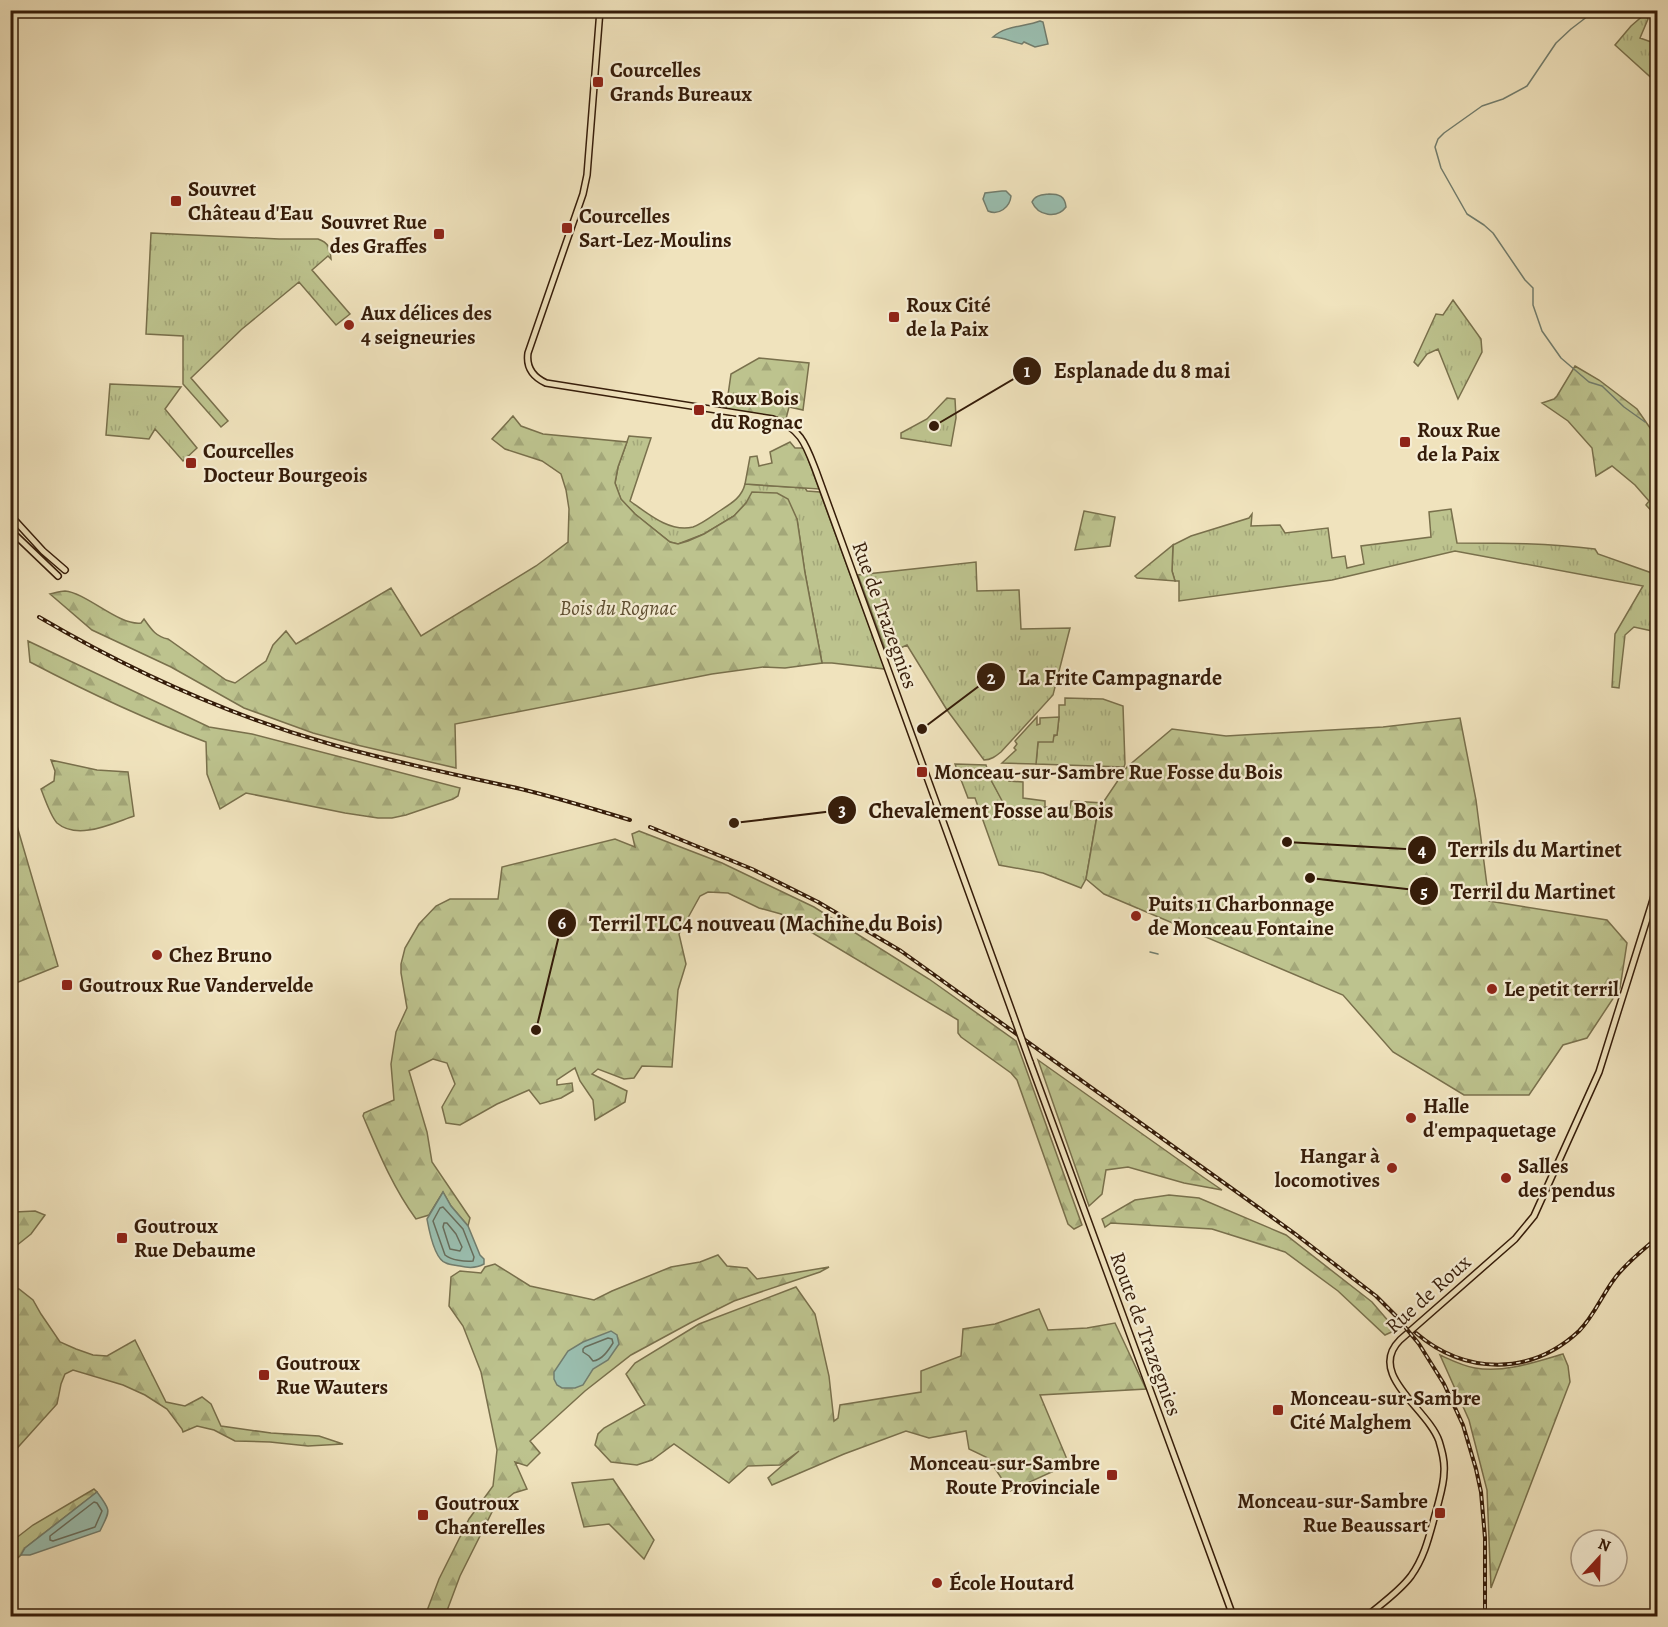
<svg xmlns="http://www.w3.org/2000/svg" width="1668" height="1627" viewBox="0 0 1668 1627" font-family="Alegreya,serif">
<defs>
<pattern id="grass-tufts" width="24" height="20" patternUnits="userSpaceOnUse" patternTransform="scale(1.5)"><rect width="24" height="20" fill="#bdc38e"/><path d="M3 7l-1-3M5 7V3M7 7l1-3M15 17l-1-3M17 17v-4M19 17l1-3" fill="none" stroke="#a3a779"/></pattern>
<pattern id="forest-firs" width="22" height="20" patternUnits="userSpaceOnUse" patternTransform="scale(1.5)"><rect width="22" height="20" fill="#bdc38e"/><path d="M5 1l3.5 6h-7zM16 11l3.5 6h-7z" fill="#a3a779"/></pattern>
</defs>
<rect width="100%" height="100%" fill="#f0e3bd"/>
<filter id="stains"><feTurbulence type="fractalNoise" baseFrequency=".00333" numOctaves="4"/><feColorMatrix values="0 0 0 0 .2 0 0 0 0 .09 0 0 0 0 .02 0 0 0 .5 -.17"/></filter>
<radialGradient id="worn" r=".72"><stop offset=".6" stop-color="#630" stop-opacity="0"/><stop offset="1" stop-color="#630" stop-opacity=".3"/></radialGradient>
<path fill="url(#grass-tufts)" stroke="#79704c" stroke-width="1.5" d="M1645,14L1648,19L1640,38L1657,44V83L1615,45L1631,26Z
M151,233L279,239H318C329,243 330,248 331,259L328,256L312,270L350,314L336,325L299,282L242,329L191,378L228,421L221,427L183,384V336L146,334Z
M1453,300L1481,339L1482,352L1458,399L1438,349L1427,354L1418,366L1414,362L1436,314L1443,315Z
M110,384L181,387L165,409L197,448L183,461L155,429L149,439L106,435Z
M947,398L955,399L956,418L951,446L901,438V433L927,419Z
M629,436L651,438L630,501C647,513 670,533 693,527C702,524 712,516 721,510C732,503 742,497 745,484L805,488L807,491L820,492L885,669L832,663H822L805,573L797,519L746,503L734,516L704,534L678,544L670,542L635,514L621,500L615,483L618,467Z
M1451,509L1457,543C1504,543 1548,543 1595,549L1598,554L1652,573L1656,568H1658L1657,632L1634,627L1625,635L1619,688L1612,687L1615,634L1643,586L1455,551L1332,580L1179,601V581H1175L1172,571L1173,545L1191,536L1249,518L1252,514L1251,526L1280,525L1285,533L1328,528L1332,558L1345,556L1347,568L1364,564L1361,546L1431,537L1429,512Z
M976,562L977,591L1019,590L1021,629L1070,628L1053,695L1001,752C996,756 991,760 984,760L947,710L907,645L887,654L858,575Z
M1065,698L1103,699L1123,706L1125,764L1124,767L1036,764L1038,742L1057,735L1059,717V705H1065Z
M955,764L986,765L991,780L1009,812L1045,807L1070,808L1071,801L1103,803L1098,810L1086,879L1081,888L1043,873L999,865L975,798H968Z"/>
<path fill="url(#forest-firs)" stroke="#79704c" stroke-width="1.5" d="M759,358L809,363L803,410L789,407L786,419L726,409L731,374Z
M1575,366L1599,380L1637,409L1657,438V517L1646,505L1649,501L1635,485L1612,466L1596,476L1592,448L1568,421L1542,403L1554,399L1557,396Z
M513,416L521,426L543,434L627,442L618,467L615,483L621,499L635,514L670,542L678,544L688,541L704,534L734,516L746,503L752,492L777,493L788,499L797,519L805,573L822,663L785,668L763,667L712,674L455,724L456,768L357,745L313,733L244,708L171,667L92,630L50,594C55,593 60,591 65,591C87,593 119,626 141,623L144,619C151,629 156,637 168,639L226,680L235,683L266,661L273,645L286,631L296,644L391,588L421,636L536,566L568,542L569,509L566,490L561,474L542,461L505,449L492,439Z
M790,442L795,448H804L819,489L745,484L750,457L757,456L759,466L772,463L770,452Z
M1084,511L1115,517L1110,546L1075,550Z
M1173,545L1172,571L1175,581L1137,578L1135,576Z
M28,641L209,727L252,734L460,788L458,796L453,799L406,815L392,818H378L345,813L246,793L220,809L207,774L206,742C145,719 87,692 30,662Z
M1460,718L1476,800L1489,901L1607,920L1627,943L1620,988L1587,1038L1563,1045L1529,1095H1464L1393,1052L1343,995L1104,894L1086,879L1098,810L1127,767L1172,729L1226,736L1383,727Z
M51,760L97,770L128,772L134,816C113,823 78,841 57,823C51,817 44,797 41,789L54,781L55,771Z
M10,802L58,966L11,985H10Z
M639,831L722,863L814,907L929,979L1016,1041L1082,1225L1074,1229L1068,1224L1017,1080L1011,1073L961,1037L958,1033V1020L781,914L759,908L728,893L708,892L700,896L679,934L686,964L678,990L672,1067L642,1066L634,1078L624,1079L598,1069L592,1074L627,1091L625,1102L595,1120L593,1100L580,1081L575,1068L557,1080V1085L572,1083L573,1091L561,1098L540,1104L529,1090L497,1104L460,1125L446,1123L442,1107L455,1084L447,1063L433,1059L409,1071L427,1132L432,1162L470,1218L468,1226L451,1206L443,1192L429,1215L416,1219C393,1188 378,1151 363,1116L364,1113L394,1100L391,1064L396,1032L407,1008L401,973V964L405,948L419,924L436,906L450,899H498L502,867L615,839L635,847L632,834Z
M1038,1060L1203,1177L1222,1190L1184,1183L1128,1167L1106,1170L1102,1194L1089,1206Z
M1169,1195L1199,1198L1286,1235L1372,1302L1396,1330L1385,1335L1338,1291L1285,1252L1212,1229L1111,1223L1105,1227L1102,1219L1135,1200Z
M35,1211L45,1215L31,1234L11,1250V1215L15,1212Z
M718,1255L727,1266L747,1268L757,1279L829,1267L820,1272L734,1301L690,1323L631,1355L585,1391L530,1441L540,1453L527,1466L515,1462L527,1489L514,1493L493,1510L460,1576L445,1616H425L439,1579L469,1519L493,1486L497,1450L481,1372L463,1326L449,1306L451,1277L460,1271L481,1273L485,1267L495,1264L530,1286L594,1300L612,1291L671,1267L700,1262Z
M796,1287L815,1314L829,1376L834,1421L838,1418L840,1405L921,1392V1371L961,1356L963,1329L995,1324L1039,1309L1048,1330L1087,1328L1115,1323L1146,1389L1040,1395L1069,1464L1010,1491L988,1458L969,1449L966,1431L929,1438L906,1431L844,1454L772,1485L768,1478L799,1451L780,1465L748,1466L729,1483L674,1444L652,1460L637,1465L611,1462L595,1445L598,1434L604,1428L645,1405L626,1374L635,1363L699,1324Z
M11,1288L19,1289L33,1300L41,1314L60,1342L76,1349L93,1355L107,1356L135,1340L166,1402L185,1406L202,1397L211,1404L221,1426L271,1433L319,1436L343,1444L308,1446L270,1442L235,1441L214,1430L197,1426L183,1432L182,1429L167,1409L145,1395L123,1385L73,1370L65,1374L61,1384L57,1404L11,1455Z
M1563,1354L1568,1366L1570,1382L1491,1588L1487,1490L1469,1420L1440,1355C1451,1360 1463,1366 1475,1368C1505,1373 1535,1362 1563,1354Z
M613,1479L654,1540L644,1559L609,1524L584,1527L572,1483Z
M94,1489L97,1492L25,1548L21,1555L11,1564V1542L33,1525Z"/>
<path fill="#bdc38e" stroke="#79704c" stroke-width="1.5" d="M1037,717V725L1040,724V718L1059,717L1057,735H1054L1053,742H1038L1036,764L1002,763L1016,750L1014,748L1017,744L1015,741Z
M1003,772L1004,777H1009V781L1023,782V798L1045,801V807L1008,812L991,780L990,775Z"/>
<path fill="#9abeaf" stroke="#727d6d" stroke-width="1.5" d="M1040,21L1043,22L1048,44L1035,47L1024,42L1022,44C1011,42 1004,37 993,37C1006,25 1025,27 1040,21Z
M1002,191H1006L1011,196C1010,207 999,216 988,211L983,199L985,193Z
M1049,194C1059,194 1065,196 1066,207C1057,219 1038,216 1032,202C1035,195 1042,195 1049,194Z
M443,1192L451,1206L468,1226L480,1255L484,1259V1264C477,1268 468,1268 460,1266C456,1265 450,1265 446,1263C434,1259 429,1230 427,1219Z
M611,1331L617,1335L619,1344L608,1360L593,1369L583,1385L575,1388H562L557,1385L554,1379V1372L568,1351L583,1342Z
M97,1492C112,1512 110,1510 100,1531L30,1555H21L25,1548Z"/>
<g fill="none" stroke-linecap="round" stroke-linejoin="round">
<path stroke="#686d5c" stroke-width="1.5" d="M443,1207L463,1229L474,1257L473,1261C465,1262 451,1260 445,1255L433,1221L440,1208Z
M444,1223H447L456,1234L462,1247L460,1251L450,1249L443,1227Z
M608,1338L612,1339L613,1343C608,1351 602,1360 593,1361L589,1356L583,1352V1349L585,1347Z
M94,1502L97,1503L102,1511L95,1527L53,1541L50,1540V1536Z"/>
<path stroke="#727d6d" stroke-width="1.5" d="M1601,10L1588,16L1571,29L1556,43L1527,86L1503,99L1482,106L1444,133L1438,139L1435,147L1441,168L1467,214L1484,225L1493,233L1525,280L1533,288V305L1542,331L1561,358L1589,382L1602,386L1624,407L1645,422
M1150,952L1158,954"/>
<defs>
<path id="major" d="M600,10L587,175L583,194L528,353C526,367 533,377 546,383L773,419C801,428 806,445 816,471L1015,1020
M10,515L43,551L65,570
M10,530L58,576
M1030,1062L1233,1616
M1367,1616C1381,1604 1399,1592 1411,1576C1426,1555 1430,1532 1437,1508C1440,1496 1444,1484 1444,1472C1445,1461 1442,1451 1439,1441C1428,1409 1366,1374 1400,1340L1515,1239L1534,1216L1599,1072L1652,903L1658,881"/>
</defs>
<use href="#major" stroke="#351c09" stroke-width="8"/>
<use href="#major" stroke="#f0e3bd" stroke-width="5"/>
<defs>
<path id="rail" d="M39,617C131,671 228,715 330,744C393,762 457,775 521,789C558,798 594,809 630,820
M650,827L752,869L818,902L901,951L1294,1233L1376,1296L1396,1316L1419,1344L1444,1384L1463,1425L1476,1469L1481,1492L1485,1538V1616
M1416,1333C1465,1375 1531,1376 1579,1331C1594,1316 1602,1295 1615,1278C1627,1262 1643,1250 1658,1237"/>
</defs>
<use href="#rail" stroke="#351c09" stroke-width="4"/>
<use href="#rail" stroke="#f5edd4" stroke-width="1.5" stroke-dasharray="4.5" stroke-linecap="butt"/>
<defs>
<path id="major-bridge" d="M1015,1020L1030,1062"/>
</defs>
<use href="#major-bridge" stroke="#351c09" stroke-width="8" stroke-linecap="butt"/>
<use href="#major-bridge" stroke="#f0e3bd" stroke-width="5"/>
</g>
<g fill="#8f2418" stroke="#f5edd4" stroke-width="2">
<rect x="592" y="76" width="12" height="12" rx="3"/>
<rect x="170" y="195" width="12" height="12" rx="3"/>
<rect x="561" y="222" width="12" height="12" rx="3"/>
<rect x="433" y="228" width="12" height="12" rx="3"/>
<rect x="888" y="311" width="12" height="12" rx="3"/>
<circle cx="349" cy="325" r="6"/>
<rect x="693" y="404" width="12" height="12" rx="3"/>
<rect x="1399" y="436" width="12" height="12" rx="3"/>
<rect x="185" y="457" width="12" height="12" rx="3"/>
<rect x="916" y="766" width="12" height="12" rx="3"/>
<circle cx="1136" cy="916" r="6"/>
<circle cx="157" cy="955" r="6"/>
<rect x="61" y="979" width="12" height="12" rx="3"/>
<circle cx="1492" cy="989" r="6"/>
<circle cx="1411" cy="1118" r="6"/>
<circle cx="1392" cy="1168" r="6"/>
<circle cx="1506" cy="1178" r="6"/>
<rect x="116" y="1232" width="12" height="12" rx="3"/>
<rect x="258" y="1369" width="12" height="12" rx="3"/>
<rect x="1272" y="1404" width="12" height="12" rx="3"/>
<rect x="1106" y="1469" width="12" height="12" rx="3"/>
<rect x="1434" y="1507" width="12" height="12" rx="3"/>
<rect x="417" y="1509" width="12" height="12" rx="3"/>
<circle cx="937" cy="1583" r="6"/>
</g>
<g text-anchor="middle" stroke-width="4.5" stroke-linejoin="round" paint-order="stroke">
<g font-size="21" font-weight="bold" fill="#351c09" stroke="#f5edd4" text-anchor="start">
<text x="610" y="77">Courcelles<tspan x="610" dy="24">Grands Bureaux</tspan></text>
<text x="188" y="196">Souvret<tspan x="188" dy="24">Château d'Eau</tspan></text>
<text x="579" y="223">Courcelles<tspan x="579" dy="24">Sart-Lez-Moulins</tspan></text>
<text x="427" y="229" text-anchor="end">Souvret Rue<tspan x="427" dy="24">des Graffes</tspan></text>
<text x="906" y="312">Roux Cité<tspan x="906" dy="24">de la Paix</tspan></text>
<text x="361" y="320">Aux délices des<tspan x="361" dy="24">4 seigneuries</tspan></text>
<text x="711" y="405">Roux Bois<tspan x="711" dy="24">du Rognac</tspan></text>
<text x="1417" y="437">Roux Rue<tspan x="1417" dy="24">de la Paix</tspan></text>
<text x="203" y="458">Courcelles<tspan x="203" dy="24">Docteur Bourgeois</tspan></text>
<text x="934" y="779">Monceau-sur-Sambre Rue Fosse du Bois</text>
<text x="1148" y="911">Puits 11 Charbonnage<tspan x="1148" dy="24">de Monceau Fontaine</tspan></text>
<text x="169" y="962">Chez Bruno</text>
<text x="79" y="992">Goutroux Rue Vandervelde</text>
<text x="1504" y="996">Le petit terril</text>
<text x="1423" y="1113">Halle<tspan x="1423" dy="24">d'empaquetage</tspan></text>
<text x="1380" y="1163" text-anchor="end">Hangar à<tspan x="1380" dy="24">locomotives</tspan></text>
<text x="1518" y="1173">Salles<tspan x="1518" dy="24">des pendus</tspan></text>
<text x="134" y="1233">Goutroux<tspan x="134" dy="24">Rue Debaume</tspan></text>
<text x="276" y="1370">Goutroux<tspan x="276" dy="24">Rue Wauters</tspan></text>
<text x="1290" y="1405">Monceau-sur-Sambre<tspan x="1290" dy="24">Cité Malghem</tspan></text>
<text x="1100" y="1470" text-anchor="end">Monceau-sur-Sambre<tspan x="1100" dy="24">Route Provinciale</tspan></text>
<text x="1428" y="1508" text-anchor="end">Monceau-sur-Sambre<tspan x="1428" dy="24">Rue Beaussart</tspan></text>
<text x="435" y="1510">Goutroux<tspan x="435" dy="24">Chanterelles</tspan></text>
<text x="949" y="1590">École Houtard</text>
</g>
<g font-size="21" font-style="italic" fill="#5e4e31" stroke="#f5edd4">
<text x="618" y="615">Bois du Rognac</text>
</g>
<g font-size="21" fill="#351c09" stroke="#f5edd4">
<text transform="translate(885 615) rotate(70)" y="7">Rue de Trazegnies</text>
<text transform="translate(1428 1294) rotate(-42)" y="7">Rue de Roux</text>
<text transform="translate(1146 1334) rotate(70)" y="7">Route de Trazegnies</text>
</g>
</g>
<path fill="none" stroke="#351c09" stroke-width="2" d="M934 426L1027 371M922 729L991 677M734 823L842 810M1287 842L1422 850M1310 878L1424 891M536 1030L562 923"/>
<g fill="#351c09" stroke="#f5edd4" stroke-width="2">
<circle cx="934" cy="426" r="6"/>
<circle cx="922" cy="729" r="6"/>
<circle cx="734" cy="823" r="6"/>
<circle cx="1287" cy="842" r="6"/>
<circle cx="1310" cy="878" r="6"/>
<circle cx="536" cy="1030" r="6"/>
<circle cx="1027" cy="371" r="15"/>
<circle cx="991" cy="677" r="15"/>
<circle cx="842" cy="810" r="15"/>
<circle cx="1422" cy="850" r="15"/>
<circle cx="1424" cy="891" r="15"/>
<circle cx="562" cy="923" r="15"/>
</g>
<g font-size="18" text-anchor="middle" font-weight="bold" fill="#fff">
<text x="1027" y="377">1</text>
<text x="991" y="684">2</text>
<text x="842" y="816">3</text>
<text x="1422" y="856">4</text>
<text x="1424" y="898">5</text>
<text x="562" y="929">6</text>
</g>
<g font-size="22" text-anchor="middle" font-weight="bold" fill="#351c09" stroke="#f5edd4" stroke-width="4.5" stroke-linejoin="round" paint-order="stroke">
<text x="1142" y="378">Esplanade du 8 mai</text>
<text x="1120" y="685">La Frite Campagnarde</text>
<text x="991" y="818">Chevalement Fosse au Bois</text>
<text x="1535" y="857">Terrils du Martinet</text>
<text x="1533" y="899">Terril du Martinet</text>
<text x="766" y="931">Terril TLC4 nouveau (Machine du Bois)</text>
</g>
<rect width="1668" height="1627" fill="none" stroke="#f0e3bd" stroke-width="36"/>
<rect x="12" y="12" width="1644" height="1603" fill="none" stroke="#351c09" stroke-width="3"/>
<rect x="18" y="18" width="1632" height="1591" fill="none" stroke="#351c09" stroke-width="1.5"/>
<g transform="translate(1599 1558) rotate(22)"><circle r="28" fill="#f5edd4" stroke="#a89983" stroke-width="1.5"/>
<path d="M0-4.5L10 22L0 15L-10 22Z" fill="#8f2418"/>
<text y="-9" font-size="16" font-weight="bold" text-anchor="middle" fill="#351c09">N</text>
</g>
<rect width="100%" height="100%" filter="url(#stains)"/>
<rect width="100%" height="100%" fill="url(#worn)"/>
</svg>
